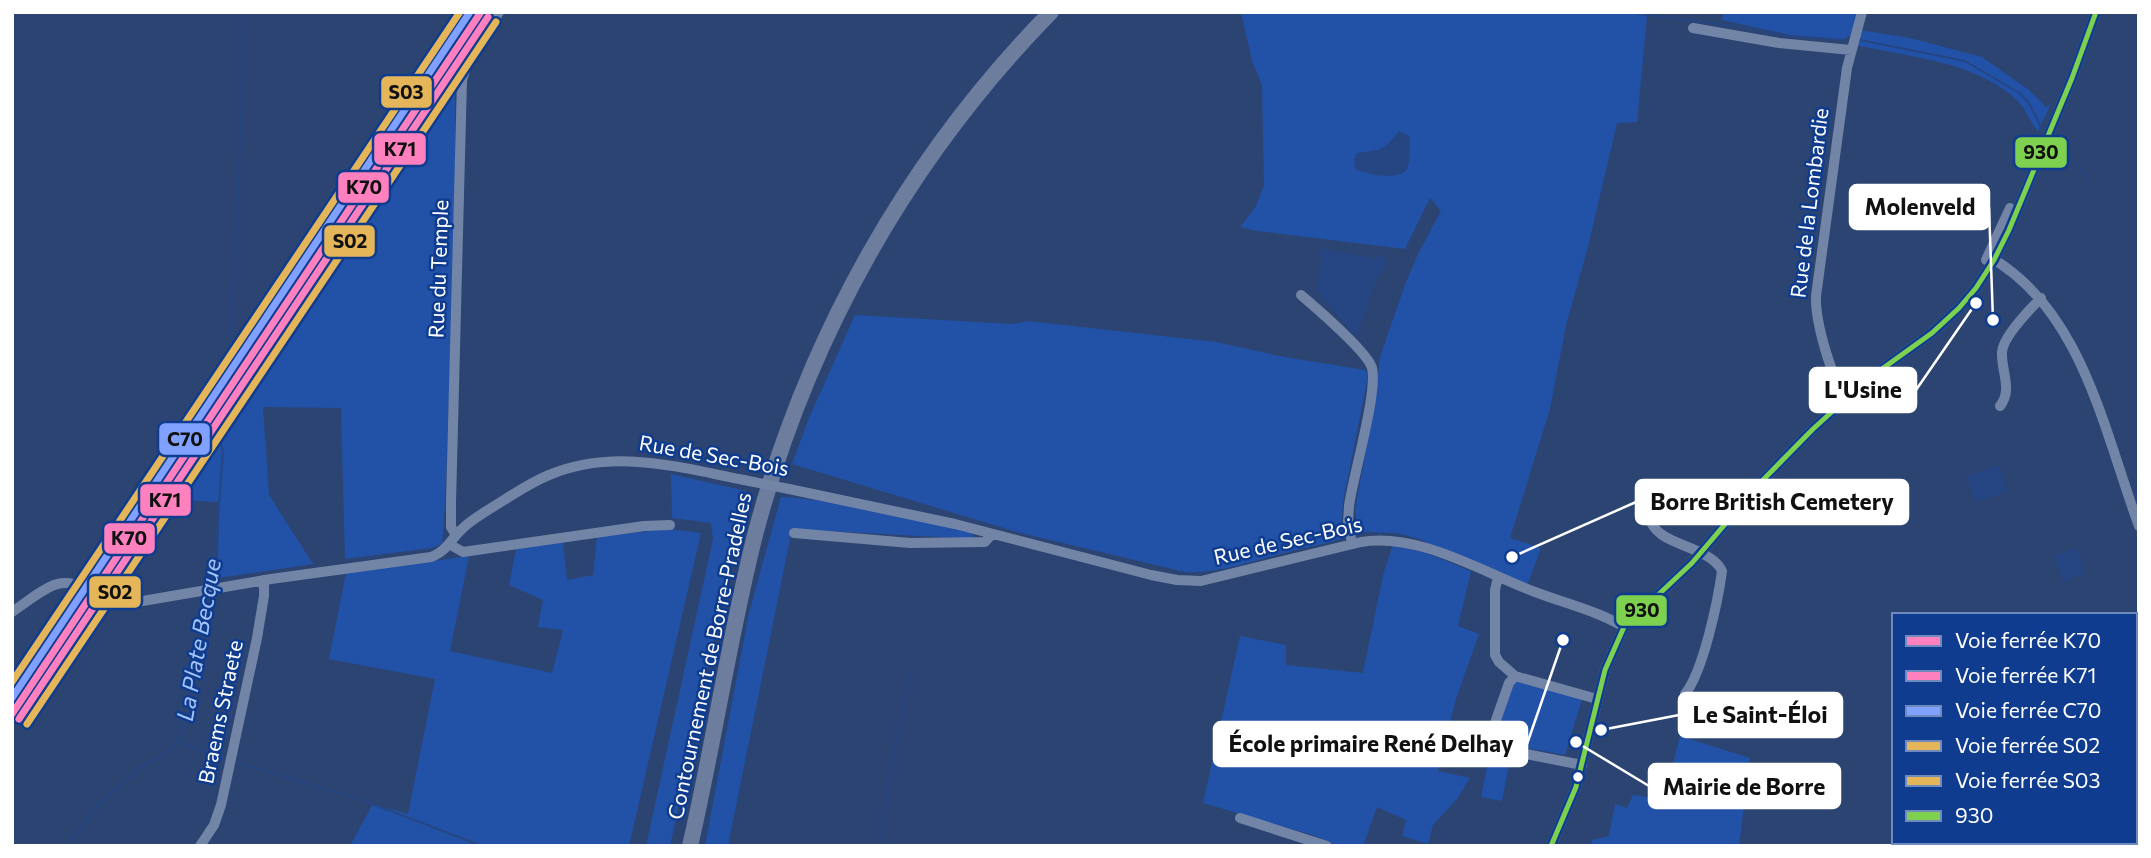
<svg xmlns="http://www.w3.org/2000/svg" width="2151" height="858" viewBox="0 0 2151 858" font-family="Commissioner,sans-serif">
<rect width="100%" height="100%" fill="#2c4472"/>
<path fill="#2252a7" d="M487,12H496L455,79V234L445,506L442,544L432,548L345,559L341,408L263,407L269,495L313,564L218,578L219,502L174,500L111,594L103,591Z
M1241,12H1629L1647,16L1637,122L1617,123L1588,247L1566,325L1550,409L1510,538L1541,548L1527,586L1419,539L1396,533L1358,532L1355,509L1376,397L1380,357L1406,282L1418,254L1441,211L1430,198L1405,249L1257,231L1240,227L1256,206L1264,185L1262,85L1252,61Z
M1723,12H1858L1852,34L1843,40L1790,35L1731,22L1722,20Z
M1860,30L1910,38L1982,57L2029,90L2046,107L2051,104L2038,131C2030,123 2027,110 2017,100C1975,61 1909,57 1856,45Z
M855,315L1013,324L1028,321L1216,342L1284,357L1365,370L1367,373V381L1343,502L1341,539C1323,545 1306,547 1288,552C1255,560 1219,574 1185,572L1017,532L792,464L809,418Z
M671,474L746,491L670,846H646L713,539L711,523L672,518Z
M781,497C842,500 911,519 972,533L975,539L792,529L728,846H705L749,613Z
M670,529L701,533L629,846H350L373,804L408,814L435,679L329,659L346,573L469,556L450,651L552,673L563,630L538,627L543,600L509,585L516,549L563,541L567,580L593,575L597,536Z
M1393,545L1426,553L1471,571L1458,626L1479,634L1456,699L1438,771L1470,778L1457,799L1433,825L1428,844L1402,836L1406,820L1377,807L1363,846H1339L1312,835L1203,803L1240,636L1286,645V665L1363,673L1383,575Z
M1515,680L1582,699L1565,755L1493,742Z
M1680,736L1750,758L1739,846H1592V840L1609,836L1615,804L1627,808L1633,795L1664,800Z
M1489,756L1510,760L1502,801L1481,797Z"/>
<path fill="#264683" d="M1399,131L1410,136C1409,145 1411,161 1407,169C1401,181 1363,175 1355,168L1354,160L1357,153L1378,150L1387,145Z
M1321,248L1374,258L1384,256L1387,264L1374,285L1360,327L1355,337L1316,289C1319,280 1318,271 1322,263L1320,256Z
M1999,465L2008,491L1976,502L1966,476Z
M2076,548L2085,574L2063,582L2054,556Z"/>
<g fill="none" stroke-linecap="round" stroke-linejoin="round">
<path stroke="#264683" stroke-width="2" d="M1625,12L1742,27L1784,36L1848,40
M1860,40L1965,61L2021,94L2030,105L2042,129
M2055,136L2090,181
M194,423L191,417L227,362L229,353L237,238L244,12
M207,433L219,440L223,450L213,585
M179,742L224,758
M235,762L359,799L482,846
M66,846L103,801L140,768L171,750L178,741L186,719L212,594
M879,846L895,748L911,672"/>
<path stroke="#7385a6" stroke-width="10" d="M1693,28L1779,43L1851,50
M1988,256C2082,308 2104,432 2139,526
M1986,260L2010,208
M1301,295C1316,308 1367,351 1372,368C1378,392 1353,476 1349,506L1348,523L1352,544
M1846,397C1831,378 1815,321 1816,296L1847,68L1862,12
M2000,406C2013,390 2001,371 2002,352C2003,337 2030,309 2041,298
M789,489L955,524L1151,575L1177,580L1201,581L1361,542C1418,532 1482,572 1535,592C1564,603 1598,611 1624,627
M1651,496C1641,506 1650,526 1661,534C1676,546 1713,551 1722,571C1718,601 1703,672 1685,694
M794,533L910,543L985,542L992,534
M456,535L451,527V502L462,80L469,58L499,12
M449,544L463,552L644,526L670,525
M1498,577L1495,590V655L1499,662L1515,676
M12,612C26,603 39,591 54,585C81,575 95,604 125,604L271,579L431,557C446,552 451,539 462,529C470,521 479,516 488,510C508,498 527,484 549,475C614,448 678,467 744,480
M1582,765L1495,748L1490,745L1489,740L1509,683L1515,676L1597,699
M1240,818L1327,846
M200,846L214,825L221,805L257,638L264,596V580
M1551,846L1576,787L1605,670L1624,627L1692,563L1760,483L1813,429L1868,379L1932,333L1959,308L1976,288L1994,260L2009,230L2072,78L2096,12"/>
<path stroke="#6c7d9d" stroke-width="16" d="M690,846C714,743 729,638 755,535C807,338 908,158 1051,12"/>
<path stroke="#7385a6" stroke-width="10" d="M744,480L789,489"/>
<defs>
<path id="bus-1" d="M1551,846L1576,787L1605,670L1624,627L1692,563L1760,483L1813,429L1868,379L1932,333L1959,308L1976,288L1994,260L2009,230L2072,78L2096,12"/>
</defs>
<use href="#bus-1" stroke="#0f3c8f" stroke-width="10"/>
<use href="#bus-1" stroke="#7dd14e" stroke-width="5"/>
<defs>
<path id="rail-1" d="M12,714L481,12"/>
<path id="rail-2" d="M19,719L488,17"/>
<path id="rail-3" d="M12,698L470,12"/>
<path id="rail-4" d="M27,724L496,22"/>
<path id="rail-5" d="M12,682L460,12"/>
</defs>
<use href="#rail-1" stroke="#0f3c8f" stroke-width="12"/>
<use href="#rail-2" stroke="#0f3c8f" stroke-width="12"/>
<use href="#rail-3" stroke="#0f3c8f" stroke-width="12"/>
<use href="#rail-4" stroke="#0f3c8f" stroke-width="12"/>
<use href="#rail-5" stroke="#0f3c8f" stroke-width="12"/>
<use href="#rail-1" stroke="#ff80bf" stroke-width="7"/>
<use href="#rail-2" stroke="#ff80bf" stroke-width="7"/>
<use href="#rail-3" stroke="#80a1ff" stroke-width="7"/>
<use href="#rail-4" stroke="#e4b659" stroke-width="7"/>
<use href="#rail-5" stroke="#e4b659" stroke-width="7"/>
</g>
<circle fill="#fff" stroke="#0f3c8f" stroke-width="2.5" cx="1578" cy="777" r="6"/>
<g text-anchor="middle" stroke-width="5" stroke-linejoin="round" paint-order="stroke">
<g font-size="21" fill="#fff" stroke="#0f3c8f">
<text transform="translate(1810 203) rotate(-83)" y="7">Rue de la Lombardie</text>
<text transform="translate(439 269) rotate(-88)" y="7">Rue du Temple</text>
<text transform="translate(714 456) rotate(10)" y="7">Rue de Sec-Bois</text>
<text transform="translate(1288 541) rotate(-13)" y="7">Rue de Sec-Bois</text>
<text transform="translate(710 656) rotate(-78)" y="7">Contournement de Borre-Pradelles</text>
<text transform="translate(221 712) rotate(-78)" y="7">Braems Straete</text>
</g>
<g font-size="23" font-style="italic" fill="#a4c4fa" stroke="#0f3c8f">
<text transform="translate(199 640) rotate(-80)" y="8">La Plate Becque</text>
</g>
</g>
<path fill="none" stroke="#fff" stroke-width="2.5" d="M1993 320L1989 207M1976 303L1916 390M1512 557L1636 502M1601 730L1679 715M1563 640L1527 744M1576 742L1649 786"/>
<g fill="#fff" stroke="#0f3c8f" stroke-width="2.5">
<circle cx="1993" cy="320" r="7"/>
<circle cx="1976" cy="303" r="7"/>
<circle cx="1512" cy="557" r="7"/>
<circle cx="1601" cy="730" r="7"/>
<circle cx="1563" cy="640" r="7"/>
<circle cx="1576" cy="742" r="7"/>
</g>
<g fill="#fff" stroke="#fff" stroke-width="2.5">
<rect x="1850" y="185" width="139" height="44" rx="7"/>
<rect x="1810" y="368" width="106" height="44" rx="7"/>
<rect x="1636" y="480" width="272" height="44" rx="7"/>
<rect x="1679" y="693" width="163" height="44" rx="7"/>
<rect x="1214" y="722" width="313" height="44" rx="7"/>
<rect x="1649" y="764" width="191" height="44" rx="7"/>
</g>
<g font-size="23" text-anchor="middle" font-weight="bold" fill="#111">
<text x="1920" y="215">Molenveld</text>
<text x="1863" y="398">L'Usine</text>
<text x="1772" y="510">Borre British Cemetery</text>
<text x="1760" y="723">Le Saint-Éloi</text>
<text x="1371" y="752">École primaire René Delhay</text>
<text x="1744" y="795">Mairie de Borre</text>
</g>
<g stroke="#0f3c8f" stroke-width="2.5">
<rect x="380" y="75" width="53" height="34" rx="7" fill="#e4b659"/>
<rect x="373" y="132" width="54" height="34" rx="7" fill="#ff80bf"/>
<rect x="2014" y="136" width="54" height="33" rx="7" fill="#7dd14e"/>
<rect x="337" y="171" width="53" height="33" rx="7" fill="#ff80bf"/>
<rect x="323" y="224" width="53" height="34" rx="7" fill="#e4b659"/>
<rect x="158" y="422" width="53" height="34" rx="7" fill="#80a1ff"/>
<rect x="139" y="483" width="53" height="34" rx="7" fill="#ff80bf"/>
<rect x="103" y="522" width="53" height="33" rx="7" fill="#ff80bf"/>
<rect x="88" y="575" width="54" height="34" rx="7" fill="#e4b659"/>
<rect x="1615" y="594" width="53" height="33" rx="7" fill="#7dd14e"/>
</g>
<g font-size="19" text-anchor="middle" font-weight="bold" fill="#111">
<text x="406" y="99">S03</text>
<text x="400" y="156">K71</text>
<text x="2041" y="159">930</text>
<text x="364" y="194">K70</text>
<text x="350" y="248">S02</text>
<text x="185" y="446">C70</text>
<text x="165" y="507">K71</text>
<text x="129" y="545">K70</text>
<text x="115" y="599">S02</text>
<text x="1642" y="617">930</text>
</g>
<rect width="2151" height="858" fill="none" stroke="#ffffff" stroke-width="28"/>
<rect x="1892" y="613" width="245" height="231" fill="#0f3c8f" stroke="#6f8abc" stroke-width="2"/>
<rect x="1906" y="636" width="35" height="10" fill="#ff80bf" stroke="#6f8abc" stroke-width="2"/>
<text x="1955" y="648" font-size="21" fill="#ffffff">Voie ferrée K70</text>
<rect x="1906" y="671" width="35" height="10" fill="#ff80bf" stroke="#6f8abc" stroke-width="2"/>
<text x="1955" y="683" font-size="21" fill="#ffffff">Voie ferrée K71</text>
<rect x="1906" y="706" width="35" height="10" fill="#80a1ff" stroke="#6f8abc" stroke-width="2"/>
<text x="1955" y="718" font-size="21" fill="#ffffff">Voie ferrée C70</text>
<rect x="1906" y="741" width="35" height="10" fill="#e4b659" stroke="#6f8abc" stroke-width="2"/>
<text x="1955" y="753" font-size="21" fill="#ffffff">Voie ferrée S02</text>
<rect x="1906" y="776" width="35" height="10" fill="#e4b659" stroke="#6f8abc" stroke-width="2"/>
<text x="1955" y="788" font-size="21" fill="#ffffff">Voie ferrée S03</text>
<rect x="1906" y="811" width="35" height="10" fill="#7dd14e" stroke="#6f8abc" stroke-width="2"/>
<text x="1955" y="823" font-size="21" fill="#ffffff">930</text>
</svg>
